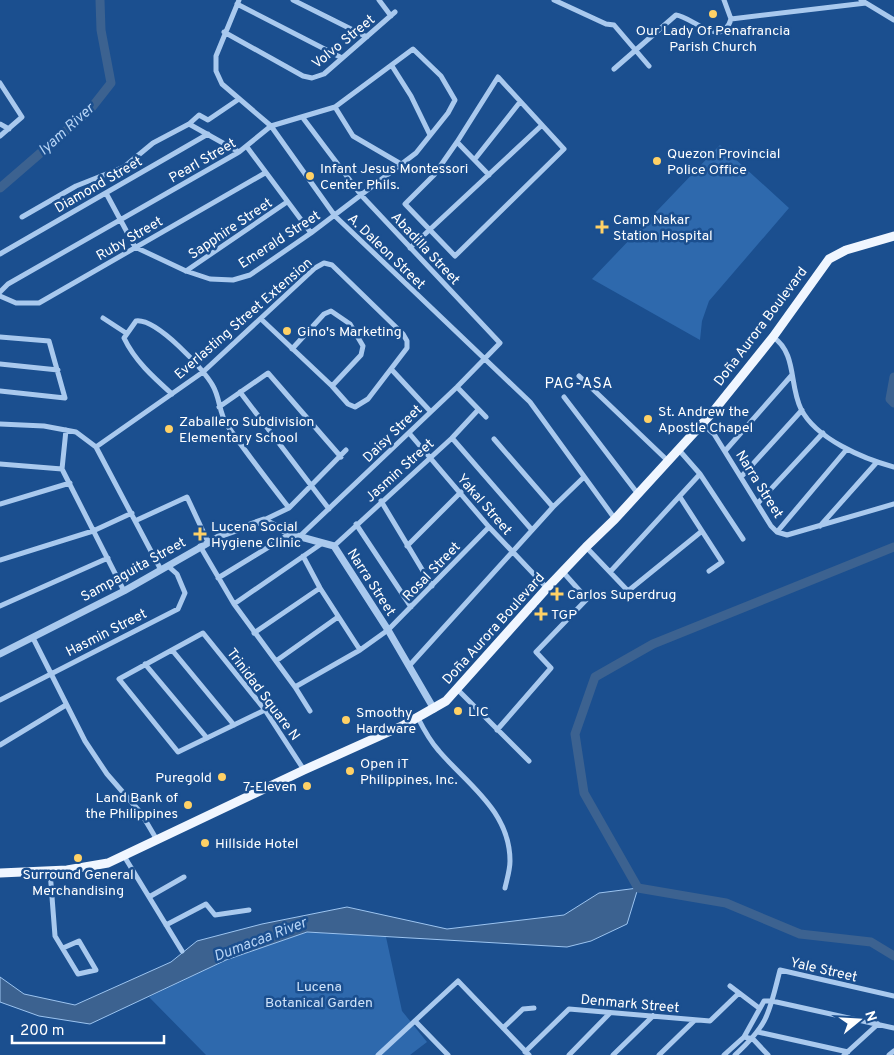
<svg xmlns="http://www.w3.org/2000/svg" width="894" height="1055" viewBox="0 0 894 1055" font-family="Overpass,sans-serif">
<rect width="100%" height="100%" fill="#1b4f8f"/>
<path fill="#2e69ad" d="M720,145L789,208L709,301L702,321L700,340L592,279Z
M307,932L386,937L402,1011L427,1042L410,1055H206L149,997L226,960Z"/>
<path fill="#3c6290" stroke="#9cc4f0" d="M638,888L627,924L591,941L567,947L307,932L226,960L90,1024L39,1016L0,1002V977L24,994L75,1005L171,962L197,941L262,924L347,907L447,929L564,915L599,893Z"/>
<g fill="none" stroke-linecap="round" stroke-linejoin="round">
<path stroke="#3c6290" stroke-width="9" d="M0,188L89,111L111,83L101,30L100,0
M894,377L890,399L894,403
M638,888L584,793L575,734L595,677L653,644L894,547
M638,888L726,903L800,934L871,942L894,956"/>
<path stroke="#a9c9ee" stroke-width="5" d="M239,0L216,56V71L222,84L271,126L335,216L530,402L615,519
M293,0L367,37
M379,0L391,16
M554,0L606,24L614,25L649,66
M861,0L894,20
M237,4L342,58
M731,19L866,3
M224,32L303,76L312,78L324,74L395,12
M392,66L411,96L430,135
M614,69L676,15C691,16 722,50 731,19L724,0
M498,77L564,149L455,256L405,204L434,175L457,142Z
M0,83L22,117L0,136
M335,107L353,136L401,164
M0,124L9,129
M189,124L199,115L208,120L239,99
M457,142L489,175
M247,147L311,233
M475,159L520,102
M22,217L76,186L124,167L153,143L189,124L239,152
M410,248L541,126
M0,254L208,134
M186,271L287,202
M0,292L8,284L239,152L271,126L335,107L413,49L441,76L455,100L448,113L416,153L311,233L250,275L233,280L210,279L186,271L135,247L106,193
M0,296L16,303H39L265,173
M103,318L126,333
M0,337L49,341L65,398L0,391
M773,337C797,353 789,385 801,409C816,439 864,459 894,467
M292,349L324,314L331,311L350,324L363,346L361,355L332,386
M0,364L58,370
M392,370L430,411
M579,376L668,461
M457,387L486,417
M240,392L329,509
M172,394C153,377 135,361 124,338L136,321C156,318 204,369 213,386C220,398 219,413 227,425C247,454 268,481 289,508
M564,397L638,494
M219,407L268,373L341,457
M0,424L44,426L76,432L96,447L161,570
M702,424L714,434L771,526L777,532L787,535L894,504
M66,430L62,469L124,591
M409,433L489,527L547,588
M452,438L532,530
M494,439L553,507
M96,447L203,372L315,268L324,263L332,265L403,334L407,341V348L368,399L355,407L348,404L332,386L261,319
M679,450L700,474L743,539
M725,451L791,376
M0,464L62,469
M741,477L802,410
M680,497L722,562L709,571
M381,501L432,586
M758,503L823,433
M0,504L70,483
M137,520L187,497L208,542
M264,520L289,508L346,450
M356,524L411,607
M820,526L877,462
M777,532L847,449
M299,537L457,387L500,343L361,195L303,118
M200,546L234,604L295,687L310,711
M334,546L452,438L478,410
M407,546L461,492
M586,547L628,591L702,531
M303,556L320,588L360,650
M0,560L93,531L132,513
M610,572L700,474
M218,578L290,534
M234,604L321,544
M0,606L108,558
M254,633L320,588
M33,638L85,741L107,774L141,813L157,840
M172,650L234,725
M276,661L338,617
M145,664L207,738
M409,666L553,507L584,477
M295,687L360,650L388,630L489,527
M458,690L529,761
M0,700L178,609L185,593L177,574L168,566
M265,710L178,752L119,679L203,633L265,710L304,770
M418,718C424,730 430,741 439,751C467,784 510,811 510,861C510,870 507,879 505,888
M497,730L551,668L536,652L587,599L563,572
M0,745L66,705
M124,856L182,951
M50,871L55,936L78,974L96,970L79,941L63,948
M149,897L184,877
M166,925L206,904L215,915L249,910
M730,986L759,1008
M415,1021L448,1055
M503,1028L523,1009L534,1008
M758,1032L848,1052
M744,1037L764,1001H772L894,1028
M525,1052L569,1009L710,1021L738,994
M378,1055L458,981L529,1055
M569,1055L610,1013
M613,1055L653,1016
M659,1055L695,1020
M724,1055L744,1037L753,1039L768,1055
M735,1055C769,1024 769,1013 780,970L894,996
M844,1055L878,1024
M889,1055L894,1051"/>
<path stroke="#a9c9ee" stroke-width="7" d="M0,654L124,591L222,535L264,520L290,534L334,546L388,630L434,709"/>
<path stroke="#f0f6ff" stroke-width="9" d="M0,873L67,870L108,863L304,770L404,725L446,701L547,588L586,547L615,519L712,413L773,337L829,259L846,250L894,236"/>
</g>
<g fill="#ffd166" stroke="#1b4f8f" stroke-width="2">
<circle cx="713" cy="14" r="5"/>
<circle cx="657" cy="161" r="5"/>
<circle cx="310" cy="176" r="5"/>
<path d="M599.5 219.5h5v5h5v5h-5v5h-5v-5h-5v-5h5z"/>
<circle cx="287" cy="331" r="5"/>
<circle cx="648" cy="419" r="5"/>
<circle cx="169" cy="429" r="5"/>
<path d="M197.5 526.5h5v5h5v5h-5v5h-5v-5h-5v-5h5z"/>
<path d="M554.5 586.5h5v5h5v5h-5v5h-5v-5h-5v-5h5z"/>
<path d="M538.5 606.5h5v5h5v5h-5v5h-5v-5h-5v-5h5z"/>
<circle cx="458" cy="711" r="5"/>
<circle cx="346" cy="720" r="5"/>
<circle cx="350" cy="771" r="5"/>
<circle cx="222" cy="777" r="5"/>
<circle cx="307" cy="786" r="5"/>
<circle cx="188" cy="805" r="5"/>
<circle cx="205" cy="843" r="5"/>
<circle cx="78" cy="858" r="5"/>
</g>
<g text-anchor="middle" stroke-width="5" stroke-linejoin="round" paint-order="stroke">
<g font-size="14" fill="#fff" stroke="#1b4f8f" text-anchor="start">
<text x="713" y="35" text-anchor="middle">Our Lady Of Penafrancia<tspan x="713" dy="16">Parish Church</tspan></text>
<text x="667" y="158">Quezon Provincial<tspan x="667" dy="16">Police Office</tspan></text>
<text x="320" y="173">Infant Jesus Montessori<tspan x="320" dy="16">Center Phils.</tspan></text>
<text x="613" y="224">Camp Nakar<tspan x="613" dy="16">Station Hospital</tspan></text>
<text x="297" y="336">Gino's Marketing</text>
<text x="658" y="416">St. Andrew the<tspan x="658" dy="16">Apostle Chapel</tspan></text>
<text x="179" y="426">Zaballero Subdivision<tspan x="179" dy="16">Elementary School</tspan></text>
<text x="211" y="531">Lucena Social<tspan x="211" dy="16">Hygiene Clinic</tspan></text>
<text x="567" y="599">Carlos Superdrug</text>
<text x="551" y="619">TGP</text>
<text x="468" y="716">LIC</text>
<text x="356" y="717">Smoothy<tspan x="356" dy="16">Hardware</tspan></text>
<text x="360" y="768">Open iT<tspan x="360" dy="16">Philippines, Inc.</tspan></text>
<text x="212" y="782" text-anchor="end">Puregold</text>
<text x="297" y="791" text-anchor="end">7-Eleven</text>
<text x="178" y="802" text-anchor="end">Land Bank of<tspan x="178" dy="16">the Philippines</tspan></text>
<text x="215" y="848">Hillside Hotel</text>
<text x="78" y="879" text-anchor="middle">Surround General<tspan x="78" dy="16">Merchandising</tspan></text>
</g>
<g font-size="14" fill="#fff" stroke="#1b4f8f">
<text transform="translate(343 41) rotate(-39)" y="5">Volvo Street</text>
<text transform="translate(202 160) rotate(-30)" y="5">Pearl Street</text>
<text transform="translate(98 184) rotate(-30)" y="5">Diamond Street</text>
<text transform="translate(230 228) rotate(-34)" y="5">Sapphire Street</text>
<text transform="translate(129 238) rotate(-30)" y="5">Ruby Street</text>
<text transform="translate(279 239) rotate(-33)" y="5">Emerald Street</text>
<text transform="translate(426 248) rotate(47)" y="5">Abadilla Street</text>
<text transform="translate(387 251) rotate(44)" y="5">A. Daleon Street</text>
<text transform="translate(243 318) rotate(-41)" y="5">Everlasting Street Extension</text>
<text transform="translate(760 326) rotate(-53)" y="5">Doña Aurora Boulevard</text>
<text transform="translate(392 433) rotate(-44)" y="5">Daisy Street</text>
<text transform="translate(399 470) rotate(-42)" y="5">Jasmin Street</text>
<text transform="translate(760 484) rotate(58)" y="5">Narra Street</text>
<text transform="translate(485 504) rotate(49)" y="5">Yakal Street</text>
<text transform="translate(133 569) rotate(-29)" y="5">Sampaguita Street</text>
<text transform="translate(431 571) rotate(-46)" y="5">Rosal Street</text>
<text transform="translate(372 582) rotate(57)" y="5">Narra Street</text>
<text transform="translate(493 628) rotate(-48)" y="5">Doña Aurora Boulevard</text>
<text transform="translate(106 632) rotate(-27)" y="5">Hasmin Street</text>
<text transform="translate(264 694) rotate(53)" y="5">Trinidad Square N</text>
<text transform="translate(824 969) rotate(13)" y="5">Yale Street</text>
<text transform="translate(630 1003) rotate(5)" y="5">Denmark Street</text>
</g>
<g font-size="14" fill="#cfe3fa" stroke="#1b4f8f">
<text x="319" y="991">Lucena<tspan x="319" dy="16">Botanical Garden</tspan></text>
</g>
<g font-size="15" font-style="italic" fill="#b5d3f5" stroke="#1b4f8f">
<text transform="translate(66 129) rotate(-42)" y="5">Iyam River</text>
<text transform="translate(260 939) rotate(-21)" y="5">Dumacaa River</text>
</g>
<g font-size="15" letter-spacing="1" fill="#fff" stroke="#1b4f8f">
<text x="579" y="388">PAG-ASA</text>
</g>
</g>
<g transform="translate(859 1020) rotate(72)" stroke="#1b4f8f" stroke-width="4" paint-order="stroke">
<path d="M0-4L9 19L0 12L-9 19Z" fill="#ffffff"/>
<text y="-8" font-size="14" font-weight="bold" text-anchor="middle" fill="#ffffff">N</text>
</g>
<path d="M12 1035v8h152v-8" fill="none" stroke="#ffffff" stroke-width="2.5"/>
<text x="20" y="1035" font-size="15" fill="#ffffff" stroke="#1b4f8f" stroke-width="4" paint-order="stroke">200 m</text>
</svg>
